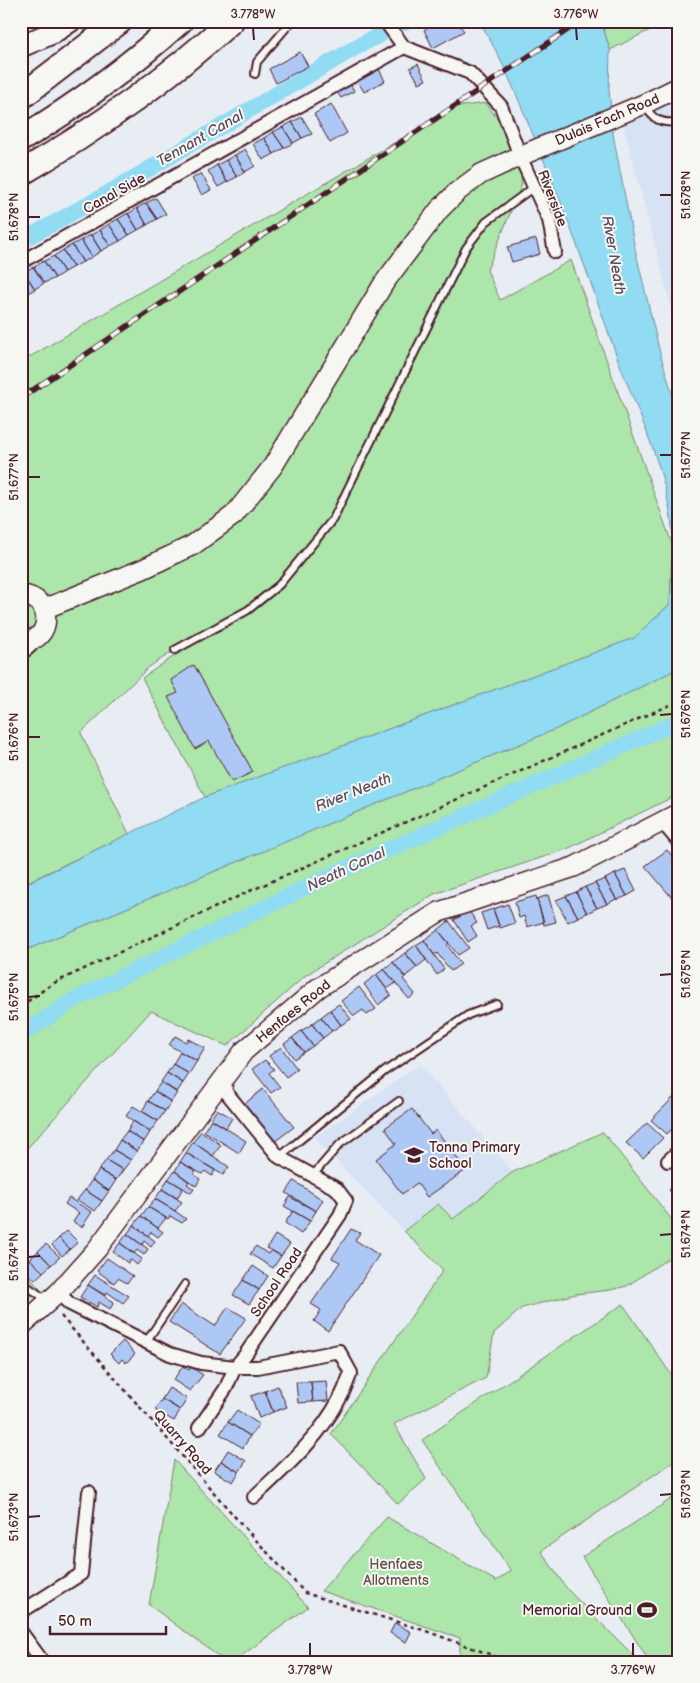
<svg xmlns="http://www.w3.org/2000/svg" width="700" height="1683" viewBox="0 0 700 1683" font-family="'Balsamiq Sans',sans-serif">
<rect width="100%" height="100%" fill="#e8edf3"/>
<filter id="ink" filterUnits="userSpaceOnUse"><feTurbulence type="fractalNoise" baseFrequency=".02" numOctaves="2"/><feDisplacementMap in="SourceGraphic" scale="10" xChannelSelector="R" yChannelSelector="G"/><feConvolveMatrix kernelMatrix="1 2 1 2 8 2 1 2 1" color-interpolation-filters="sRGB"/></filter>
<g filter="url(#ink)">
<path fill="#d7e2f4" d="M679,96V337L622,120Z
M420,1064L513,1172L453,1219L438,1204L404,1231L314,1138Z"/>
<path fill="#ace6aa" stroke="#7b826a" d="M601,21H668L610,50Z
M486,103L516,145L522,184L487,270L500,300L571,260L672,544L670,604L634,638L205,797L142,678L205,635L175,650L149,667L81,733L129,834L21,885V362L455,107Z
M679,668V794L567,849L434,894L306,975L227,1046L151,1011L21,1155V952L556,729Z
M603,1132L679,1229V1251L627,1286L610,1290L576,1294L522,1308L494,1333L486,1378L394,1424L426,1479L398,1504L331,1434L443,1270L404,1231L438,1204L453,1219L513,1172Z
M21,1268L41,1290L21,1308Z
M623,1304L679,1386V1458L541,1551L567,1589L640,1662H460V1638L321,1591L387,1517L496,1581L511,1571L422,1440Z
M174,1460L308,1607L233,1662H226L149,1605Z
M679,1494V1662H650L582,1557Z"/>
<path fill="#91dbf3" stroke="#7590a3" d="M479,21H601L610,50L609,89L613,134L635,249L660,353L679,416V668L556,729L21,952V886L205,797L634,638L670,604C671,572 676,538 669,506C659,454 635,406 617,357C590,280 563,204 531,130C516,93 500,55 479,21Z"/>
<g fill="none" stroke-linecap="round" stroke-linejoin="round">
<path stroke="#91dbf3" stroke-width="16" d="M404,23L407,21
M21,241L103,196L360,45L380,35
M21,1035L72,1001L338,872L679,721"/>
</g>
<path fill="#aec8f5" stroke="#4a1f2b" d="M440,21H466L467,23L460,26L464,31L433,48L424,30Z
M300,52L308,66L276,83L269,69Z
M418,64L426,80L419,83L410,68Z
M379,69L385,81L364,92L357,80Z
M351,85L354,91L341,98L337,92Z
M331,104L347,133L330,143L314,114Z
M302,117L312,134L302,138L292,122Z
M292,122L302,138L293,143L283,127Z
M283,127L293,143L284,148L273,132Z
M273,132L284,148L274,154L264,138Z
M264,138L274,154L263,160L253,144Z
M245,149L255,166L245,172L235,155Z
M235,155L245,172L237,177L226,160Z
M226,160L237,177L227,182L217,165Z
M217,165L227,182L218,187L208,171Z
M201,173L211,190L202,195L192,179Z
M156,198L166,214L157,219L146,203Z
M146,203L157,219L147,225L137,208Z
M137,208L147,225L138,230L128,214Z
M128,213L138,230L129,235L118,219Z
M118,219L129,235L120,241L109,224Z
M109,224L120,241L110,246L100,230Z
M100,230L110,246L101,251L91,235Z
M91,235L101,251L92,257L81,240Z
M536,239L540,254L512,262L507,247Z
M81,240L92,257L83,262L72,245Z
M72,245L83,262L73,267L63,250Z
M63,250L73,267L64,272L54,256Z
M54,256L64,272L55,278L44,261Z
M44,261L55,278L44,283L34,267Z
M33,267L44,283L35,289L24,272Z
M24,272L35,289L26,294L21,287V274Z
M194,665L253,772L232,782L209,741L195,749L168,697L178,693L171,680Z
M667,850L679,864V906L645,866Z
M625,870L636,891L627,896L615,874Z
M615,874L627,896L617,900L605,879Z
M605,879L616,899L607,904L595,883Z
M595,883L607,904L597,908L585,887Z
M585,887L597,908L587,913L576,892Z
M576,892L587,913L578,917L566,896Z
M548,895L556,922L544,925L537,899Z
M536,896L544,922L527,927L524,916L519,918L515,902Z
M566,896L578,917L568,922L556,900Z
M508,904L515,923L500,928L493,909Z
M493,909L499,926L487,930L481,913Z
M469,911L477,923L471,926L477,936L468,942L454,920Z
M449,921L469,948L458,955L438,930Z
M438,930L449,943L447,945L461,964L451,971L437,953L434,955L424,940Z
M424,940L444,969L437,975L416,945Z
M416,945L426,960L417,967L405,953Z
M405,953L417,967L405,977L393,962Z
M393,962L405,977L403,979L415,994L409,999L384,969Z
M384,969L396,983L387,989L376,975Z
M376,975L391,995L378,1005L364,984Z
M359,987L376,1009L367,1015L363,1010L354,1016L341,1001Z
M339,1004L351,1019L341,1025L330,1010Z
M330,1010L341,1025L332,1031L321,1017Z
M321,1017L332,1031L323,1038L312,1024Z
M312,1024L323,1038L313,1046L301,1031Z
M301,1031L313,1046L304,1052L292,1038Z
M175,1036L186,1042L188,1039L205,1048L197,1061L169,1045Z
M292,1038L304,1052L294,1059L284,1044Z
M281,1047L297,1069L286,1077L269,1056Z
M180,1052L197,1061L189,1074L173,1064Z
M265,1060L274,1069L269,1073L280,1087L271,1093L252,1069Z
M173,1064L189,1074L183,1083L167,1073Z
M167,1073L183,1083L177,1092L161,1082Z
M161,1082L177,1093L171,1102L155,1091Z
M263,1089L294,1127L274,1142L243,1105Z
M155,1091L171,1102L165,1111L148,1101Z
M676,1095L679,1097V1122L667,1134L651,1120Z
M148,1101L165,1111L158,1121L142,1111Z
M133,1106L158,1121L150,1132L126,1116Z
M217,1109L232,1118L226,1128L211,1119Z
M412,1109L431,1134L436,1130L466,1170L427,1197L417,1183L402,1194L376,1159L396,1144L385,1128Z
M211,1119L246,1141L239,1153L204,1131Z
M133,1121L150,1132L144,1142L127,1131Z
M647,1123L663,1138L643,1158L626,1143Z
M127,1131L144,1142L137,1151L120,1140Z
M201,1131L221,1145L213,1156L193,1142Z
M120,1140L137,1151L131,1160L114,1150Z
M193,1142L229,1167L223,1175L186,1153Z
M114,1150L131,1160L123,1170L106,1160Z
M186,1153L215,1170L212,1176L205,1171L202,1174L180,1162Z
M106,1160L123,1170L116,1180L99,1170Z
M180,1162L196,1171L194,1174L200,1179L196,1186L175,1171Z
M99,1170L116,1180L109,1191L92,1180Z
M175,1171L189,1182L187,1184L194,1189L191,1193L168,1179Z
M168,1179L183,1188L177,1198L162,1189Z
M92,1180L109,1191L102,1201L85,1190Z
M294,1181L323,1200L316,1211L286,1193Z
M679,1182V1201L669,1190Z
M162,1189L182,1202L175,1211L155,1199Z
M85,1190L102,1201L95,1211L77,1200Z
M290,1197L316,1211L310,1221L284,1206Z
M69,1198L92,1212L82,1227L73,1222L79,1213L65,1204Z
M155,1199L175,1211L186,1219L182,1223L170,1216L168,1219L148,1207Z
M148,1207L166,1218L158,1228L141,1216Z
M293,1211L310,1221L301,1234L285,1223Z
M141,1216L163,1232L158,1237L151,1232L148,1236L134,1225Z
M134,1225L155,1241L151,1247L144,1241L142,1245L127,1234Z
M351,1229L360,1233L355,1240L379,1255L328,1331L314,1321L321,1310L311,1304L340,1262L332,1258Z
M67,1231L78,1242L70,1249L59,1238Z
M127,1234L148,1249L144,1255L137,1250L134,1254L120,1243Z
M275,1235L290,1244L281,1256L267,1248Z
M59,1238L70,1249L62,1256L52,1245Z
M120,1243L142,1259L137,1265L130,1259L128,1263L113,1252Z
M46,1244L60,1257L51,1265L38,1251Z
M256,1246L268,1254L271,1250L281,1256L273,1268L250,1254Z
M38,1251L51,1265L43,1272L30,1259Z
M107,1258L133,1276L127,1283L118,1278L114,1283L97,1271Z
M30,1259L43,1272L35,1280L21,1267Z
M253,1266L268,1276L259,1290L243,1280Z
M95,1275L129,1296L123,1303L107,1292L105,1295L88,1285Z
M243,1280L259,1290L249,1304L233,1295Z
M88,1285L114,1302L110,1309L99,1302L97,1307L80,1297Z
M181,1304L215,1326L228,1307L246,1318L220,1354L169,1322Z
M123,1341L135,1354L126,1363L122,1359L119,1363L110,1354Z
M183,1366L189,1370L191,1367L203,1375L190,1391L173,1380Z
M326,1381L328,1401L313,1402L311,1382Z
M296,1382H311L313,1402L298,1403Z
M278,1386L287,1407L273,1412L265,1391Z
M169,1388L187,1399L180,1410L162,1399Z
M265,1391L273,1412L259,1418L251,1396Z
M162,1399L180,1410L174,1421L155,1410Z
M237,1410L259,1424L250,1436L228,1422Z
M228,1422L250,1436L243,1448L220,1434Z
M228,1450L246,1461L239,1472L221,1461Z
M221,1461L239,1472L233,1482L214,1471Z
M395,1623L411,1632L406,1642L390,1633Z"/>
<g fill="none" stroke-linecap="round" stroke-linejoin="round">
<defs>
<path id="lane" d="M255,74L257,62L292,21
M645,105C652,120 662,124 679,122
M175,650L248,610L279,585L333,519L466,248L486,222L534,187
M279,1157L385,1071L468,1015L497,1004
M313,1175L340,1144L399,1101
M21,1282L47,1300
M146,1342L185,1284"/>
<path id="street" d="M385,21L404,47L470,73L501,106L520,156L549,220L555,252
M21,262L404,47
M662,822L679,842
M668,1161L679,1151
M58,1293L70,1304L170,1354L201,1363L235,1367L245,1355L340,1215L346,1201L337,1189L279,1157L226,1092L224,1076
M199,1428L226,1388L235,1367H258L339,1351L351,1373C347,1381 345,1390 340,1398C320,1437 286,1467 254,1497
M21,1612L81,1574L89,1492
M21,1632L43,1662"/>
<path id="secondary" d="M21,595C55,597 53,643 21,642
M44,609L143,569L193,545L234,515L273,466L384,283L439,210L458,191L481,174L520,156L644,104L679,87
M21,1326L58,1293L97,1249L244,1051L318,988L439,912L574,867L679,813"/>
<path id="primary" d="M21,46L52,33L70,21"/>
<path id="highway" d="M21,97L120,21
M21,139C78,105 131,65 180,21
M21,173C96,130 167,79 231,21
M21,646L26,642"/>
</defs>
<use href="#lane" stroke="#4a1f2b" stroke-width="10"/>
<use href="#street" stroke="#4a1f2b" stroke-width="16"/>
<use href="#secondary" stroke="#4a1f2b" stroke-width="22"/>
<use href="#primary" stroke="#4a1f2b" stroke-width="25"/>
<use href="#highway" stroke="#4a1f2b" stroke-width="28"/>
<path stroke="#4a1f2b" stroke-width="2.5" stroke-dasharray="4 4" stroke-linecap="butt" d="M21,1006L52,984L250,891L679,701
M61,1316L242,1525L305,1593L423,1630L511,1662"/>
<use href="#lane" stroke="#f6f6f2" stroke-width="6"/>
<use href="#street" stroke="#f6f6f2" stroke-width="12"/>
<use href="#secondary" stroke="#f6f6f2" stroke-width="19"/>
<use href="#primary" stroke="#f6f6f2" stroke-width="21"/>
<use href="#highway" stroke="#f6f6f2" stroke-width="24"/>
<defs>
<path id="rail" d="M21,398L581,21"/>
</defs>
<use href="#rail" stroke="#4a1f2b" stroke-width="5.5"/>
<use href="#rail" stroke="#f6f6f2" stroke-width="4" stroke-dasharray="11" stroke-linecap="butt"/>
</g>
</g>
<path fill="none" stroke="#4a1f2b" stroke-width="2" d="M253,28L254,40M576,28L577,40M660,195H672M28,217H40M660,455H672M28,477H40M660,715L672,714M28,737H40M660,975L672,974M28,997L40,996M660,1235L672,1234M28,1257L40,1256M660,1495L672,1494M28,1517L40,1516M310,1643V1656M633,1643V1656"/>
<defs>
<symbol id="school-bare" viewBox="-9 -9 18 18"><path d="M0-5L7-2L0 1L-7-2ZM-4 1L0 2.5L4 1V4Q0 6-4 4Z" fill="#4a1f2b" stroke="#f6f6f2" stroke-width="2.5" paint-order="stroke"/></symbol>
<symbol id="stadium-bare" viewBox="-9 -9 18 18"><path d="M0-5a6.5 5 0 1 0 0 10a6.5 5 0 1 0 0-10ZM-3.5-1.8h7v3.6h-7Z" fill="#4a1f2b" stroke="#f6f6f2" stroke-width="2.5" paint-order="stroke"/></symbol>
</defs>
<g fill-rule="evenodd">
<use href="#school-bare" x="400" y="1141" width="28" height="28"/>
<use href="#stadium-bare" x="633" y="1596" width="28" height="28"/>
</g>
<g text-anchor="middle" stroke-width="4" stroke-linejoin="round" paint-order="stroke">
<g font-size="14" fill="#4a1f2b" stroke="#f6f6f2">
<text transform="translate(607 119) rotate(-23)" y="5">Dulais Fach Road</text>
<text transform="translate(114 193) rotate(-29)" y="5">Canal Side</text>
<text transform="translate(553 198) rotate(69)" y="5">Riverside</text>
<text transform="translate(293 1011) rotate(-39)" y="5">Henfaes Road</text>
<text transform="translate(276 1282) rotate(-56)" y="5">School Road</text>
<text transform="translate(183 1442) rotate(49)" y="5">Quarry Road</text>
</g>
<g font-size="14" fill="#4a1f2b" stroke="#f6f6f2" text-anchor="start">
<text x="429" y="1152">Tonna Primary<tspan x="429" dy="16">School</tspan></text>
<text x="632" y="1615" text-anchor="end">Memorial Ground</text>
</g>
<g font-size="14" fill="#62514b" stroke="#f6f6f2">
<text x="396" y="1569">Henfaes<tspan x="396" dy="16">Allotments</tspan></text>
</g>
<g font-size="15" font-style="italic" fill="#5c4e5d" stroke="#f6f6f2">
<text transform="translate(200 138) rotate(-30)" y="5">Tennant Canal</text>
<text transform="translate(614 255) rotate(80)" y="5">River Neath</text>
<text transform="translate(353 792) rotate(-22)" y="5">River Neath</text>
<text transform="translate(346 869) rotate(-25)" y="5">Neath Canal</text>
</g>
</g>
<rect width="700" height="1683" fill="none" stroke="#f6f6f2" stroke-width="55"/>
<path d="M50 1626v8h116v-8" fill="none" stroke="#4a1f2b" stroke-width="2.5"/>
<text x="58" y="1626" font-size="15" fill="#4a1f2b" stroke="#f6f6f2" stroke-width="4" paint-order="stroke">50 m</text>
<rect x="28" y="28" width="644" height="1628" fill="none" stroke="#4a1f2b" stroke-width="2"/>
<g font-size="12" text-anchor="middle" fill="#4a1f2b">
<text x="253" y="18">3.778°W</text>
<text x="576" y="18">3.776°W</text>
<text transform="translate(686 195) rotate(-90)" y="4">51.678°N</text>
<text transform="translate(14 217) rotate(-90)" y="4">51.678°N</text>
<text transform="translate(686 455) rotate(-90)" y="4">51.677°N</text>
<text transform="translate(14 477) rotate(-90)" y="4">51.677°N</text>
<text transform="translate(686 714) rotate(-90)" y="4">51.676°N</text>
<text transform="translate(14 737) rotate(-90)" y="4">51.676°N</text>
<text transform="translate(686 974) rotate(-90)" y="4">51.675°N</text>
<text transform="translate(14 997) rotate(-90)" y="4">51.675°N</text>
<text transform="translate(686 1234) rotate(-90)" y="4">51.674°N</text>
<text transform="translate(14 1257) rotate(-90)" y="4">51.674°N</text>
<text transform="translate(686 1494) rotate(-90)" y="4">51.673°N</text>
<text transform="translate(14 1517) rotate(-90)" y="4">51.673°N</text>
<text x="310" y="1674">3.778°W</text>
<text x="633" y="1674">3.776°W</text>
</g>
</svg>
